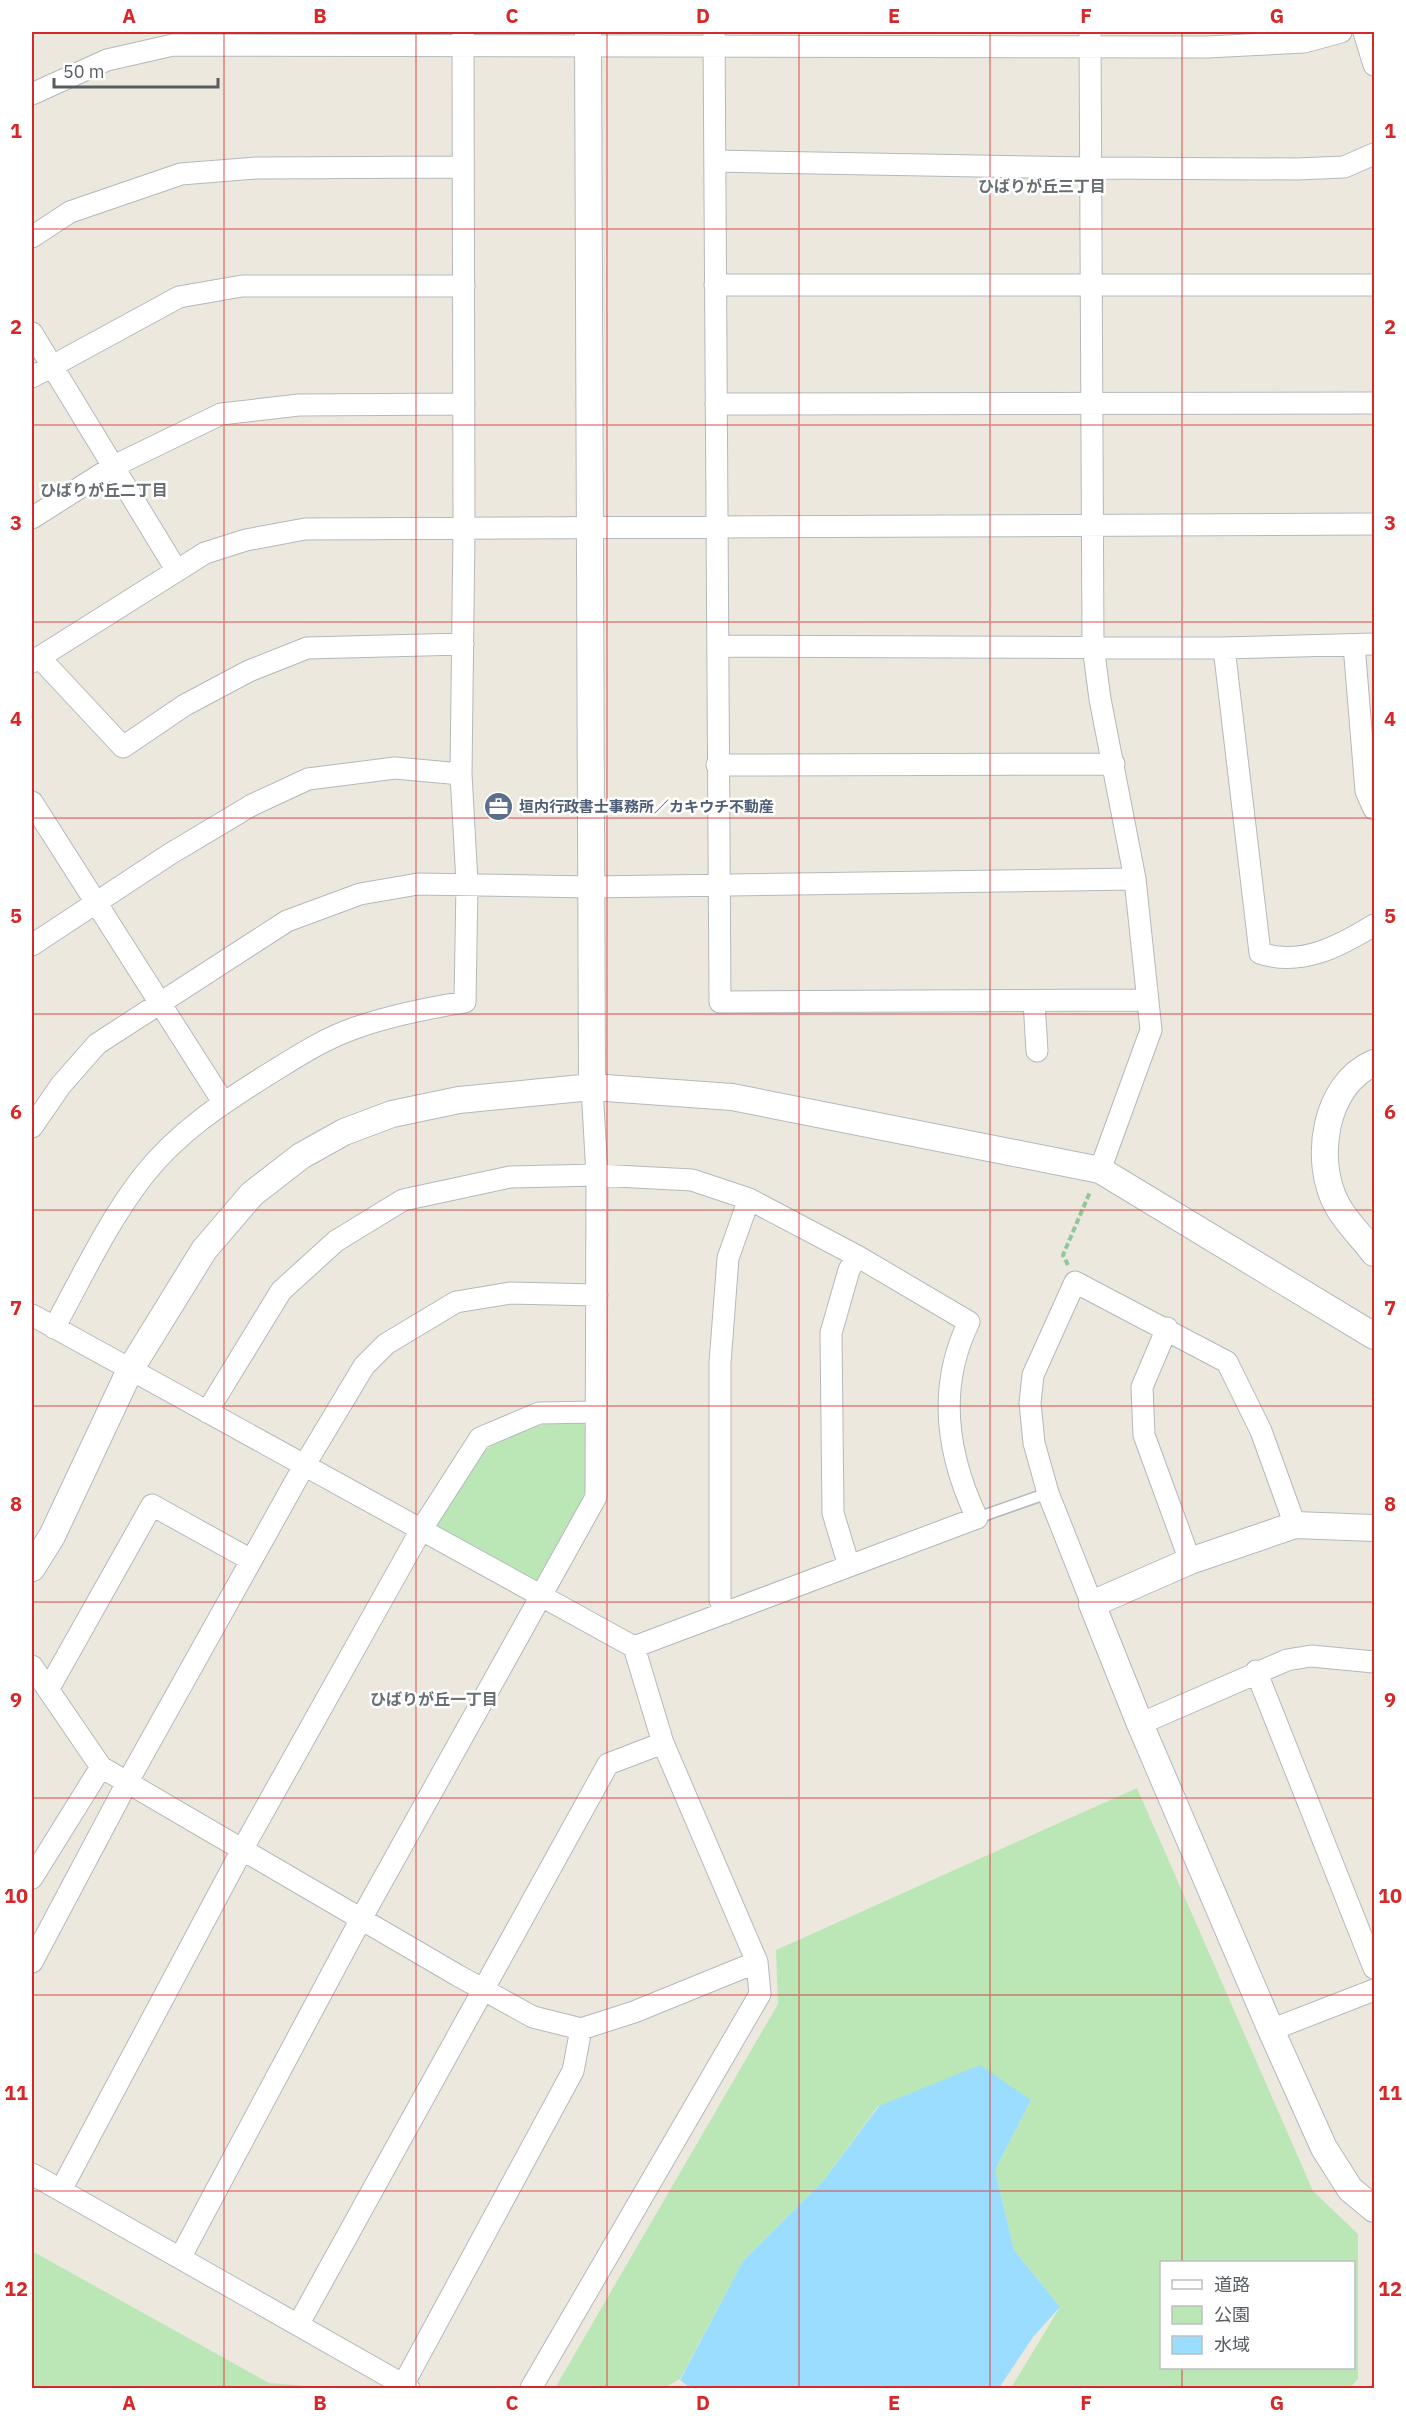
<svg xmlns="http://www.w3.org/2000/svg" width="1406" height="2420" viewBox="0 0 1406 2420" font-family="'IBM Plex Sans','Noto Sans JP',sans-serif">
<rect width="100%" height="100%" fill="#ece8de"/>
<path fill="#bbe7b7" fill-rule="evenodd" d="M579,1421L588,1428L587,1487L581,1502L535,1585L435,1530V1521C454,1493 472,1455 502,1438C524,1425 555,1423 579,1421Z
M1137,1788L1313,2191L1358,2234V2379L1350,2388H1011L1060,2307L1014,2250L995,2170L1031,2100L878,2106L824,2180L743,2261L680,2379L664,2388H555L778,2004L776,1950ZM1162,2262H1354V2368H1162Z
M32,2251L269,2383L334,2388H32Z"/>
<path fill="#9bddff" d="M980,2065L1031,2100L995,2170L1014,2250L1060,2307L1033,2337L999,2388H690L680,2380L743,2261L824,2180L879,2106Z"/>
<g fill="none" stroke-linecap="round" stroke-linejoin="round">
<defs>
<path id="service" d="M977,1518L1048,1493"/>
<path id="minor" d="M714,32L720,1002L1148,1000
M1090,32L1093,646L1100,699L1135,879L1151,1030L1100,1170
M1364,32L1374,65
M32,94L107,60L173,45L1207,47L1304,42L1341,32
M715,161L1089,168L1297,169L1344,167L1374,154
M32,237L70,212L181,174L257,168L463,167
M715,285H1374
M32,333L177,571
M32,377L179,297L242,286H464
M716,404L1374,403
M32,518L114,466L221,414L299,405L464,404
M1354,645L1366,791L1374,809
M719,646L1224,648L1374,644
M1224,648L1260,953C1301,967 1340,946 1374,925
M39,657L123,747L185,705L249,671L307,648L463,644
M32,662L205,553L246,540L305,529L1374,524
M717,765L1114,764
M32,802L223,1102
M32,945L170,854L252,805L308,779L395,768L461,774
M1034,1001L1037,1051
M32,1127L61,1085L97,1044L287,921L360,894L418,884L591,887L1135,879
M32,1315L634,1647L663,1743L757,1962L760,1994L531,2388
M54,1328C82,1277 108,1221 144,1175C178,1132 221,1104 267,1075C295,1058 323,1039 355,1028C391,1015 428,1008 465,1002L467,883L461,774L464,529L463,32
M1167,1328L1142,1387L1144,1435L1190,1561
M207,1412L281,1291L336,1241L403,1200L510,1177L597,1175L692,1180L749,1199L857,1256L969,1322C937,1387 947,1455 977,1518L634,1647
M849,1566L833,1513L831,1333L849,1270L857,1256
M1092,1604L1048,1493L1034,1443L1030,1403L1033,1375L1075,1282L1227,1362L1261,1431L1295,1525
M726,1613L720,1600V1363L728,1258L749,1199
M32,1666L101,1767L457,1975L533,2017L581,2029L634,2012L757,1962
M1256,1671L1374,1968
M49,1688L152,1505L251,1560
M1140,1724L1287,1660L1311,1656L1374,1662
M32,1878L101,1767
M32,1962L127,1783L304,1466L364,1366L386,1344L456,1302L510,1293L597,1295
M1271,2030L1374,1990
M32,2174L409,2388
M61,2190L242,1850L421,1530L480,1438L539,1413L595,1412
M180,2258L361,1919L596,1497L597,1175L592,1087
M298,2325L608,1764L663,1743
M403,2385L573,2071L581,2029"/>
<path id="tertiary" d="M588,32L592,1087
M1374,1063C1324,1084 1313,1161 1337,1205C1346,1222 1363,1238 1374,1253
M1374,1528L1295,1525L1190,1561L1092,1604L1140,1724L1271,2030L1324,2148L1350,2189L1374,2209
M32,1568L52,1536L130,1370L204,1250L252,1194L301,1156L344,1132L392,1114L459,1100L592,1087L732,1097L1100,1170L1374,1336"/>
</defs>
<use href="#service" stroke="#b4b8bd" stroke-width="13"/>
<use href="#minor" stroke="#b4b8bd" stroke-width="23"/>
<use href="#tertiary" stroke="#b4b8bd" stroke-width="28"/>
<path stroke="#90c89b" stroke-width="4" stroke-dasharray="6 3" stroke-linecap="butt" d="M1068,1265L1063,1255L1090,1192"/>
<use href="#service" stroke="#fff" stroke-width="10"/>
<use href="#minor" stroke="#fff" stroke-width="21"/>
<use href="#tertiary" stroke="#fff" stroke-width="26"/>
</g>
<path fill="none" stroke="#d62828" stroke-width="1.5" stroke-opacity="0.55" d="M224,32V2388M416,32V2388M607,32V2388M799,32V2388M990,32V2388M1182,32V2262M32,229H1374M32,425H1374M32,622H1374M32,818H1374M32,1014H1374M32,1210H1374M32,1406H1374M32,1602H1374M32,1798H1374M32,1995H1374M32,2191H1374M1182,2368V2388"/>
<defs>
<symbol id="office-disc" viewBox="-11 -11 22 22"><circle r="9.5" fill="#5c6f8a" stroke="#fff"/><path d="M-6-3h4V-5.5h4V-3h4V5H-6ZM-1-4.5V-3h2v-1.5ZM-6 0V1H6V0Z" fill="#fff"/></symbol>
</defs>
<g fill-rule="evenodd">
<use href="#office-disc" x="482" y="790" width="33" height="33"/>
</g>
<g text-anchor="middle" stroke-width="5" stroke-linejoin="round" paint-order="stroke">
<g font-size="15" font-weight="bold" fill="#4e5e75" stroke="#fff" text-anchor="start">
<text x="519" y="812">垣内行政書士事務所／カキウチ不動産</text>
</g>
<g font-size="16" font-weight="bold" fill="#686f73" stroke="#fff">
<text x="1042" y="192">ひばりが丘三丁目</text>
<text x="104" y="496">ひばりが丘二丁目</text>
<text x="434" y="1705">ひばりが丘一丁目</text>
</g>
</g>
<rect width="1406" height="2420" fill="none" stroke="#ffffff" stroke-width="66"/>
<rect x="1160" y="2261" width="195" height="108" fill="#ffffff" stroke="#bcbec0" stroke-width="1.5"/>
<rect x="1172" y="2280" width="30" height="9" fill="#ffffff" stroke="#bcbec0" stroke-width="1.5"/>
<text x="1214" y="2291" font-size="18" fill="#575c61">道路</text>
<rect x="1172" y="2306" width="30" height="18" fill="#bbe7b7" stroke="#bcbec0" stroke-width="1.5"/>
<text x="1214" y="2321" font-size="18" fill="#575c61">公園</text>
<rect x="1172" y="2336" width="30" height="18" fill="#9bddff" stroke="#bcbec0" stroke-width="1.5"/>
<text x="1214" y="2351" font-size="18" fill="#575c61">水域</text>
<path d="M54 78v9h164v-9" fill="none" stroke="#575c61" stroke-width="3"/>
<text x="63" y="78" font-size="18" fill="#575c61" stroke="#ffffff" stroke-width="4.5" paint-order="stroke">50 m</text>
<rect x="33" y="33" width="1340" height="2354" fill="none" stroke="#d62828" stroke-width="2"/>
<g font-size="20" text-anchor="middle" font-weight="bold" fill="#d62828">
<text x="129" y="23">A</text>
<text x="320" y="23">B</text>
<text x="512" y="23">C</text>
<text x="703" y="23">D</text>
<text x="894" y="23">E</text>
<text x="1086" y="23">F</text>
<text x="1277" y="23">G</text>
<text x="16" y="138">1</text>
<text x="1390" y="138">1</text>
<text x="16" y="334">2</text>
<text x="1390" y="334">2</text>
<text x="16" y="530">3</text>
<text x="1390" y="530">3</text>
<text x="16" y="726">4</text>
<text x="1390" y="726">4</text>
<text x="16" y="923">5</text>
<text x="1390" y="923">5</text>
<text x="16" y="1119">6</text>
<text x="1390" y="1119">6</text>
<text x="16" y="1315">7</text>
<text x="1390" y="1315">7</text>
<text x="16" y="1511">8</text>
<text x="1390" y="1511">8</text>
<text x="16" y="1707">9</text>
<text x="1390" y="1707">9</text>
<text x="16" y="1903">10</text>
<text x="1390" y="1903">10</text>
<text x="16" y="2100">11</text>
<text x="1390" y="2100">11</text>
<text x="16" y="2296">12</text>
<text x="1390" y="2296">12</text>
<text x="129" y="2410">A</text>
<text x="320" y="2410">B</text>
<text x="512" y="2410">C</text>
<text x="703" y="2410">D</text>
<text x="894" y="2410">E</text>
<text x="1086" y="2410">F</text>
<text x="1277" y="2410">G</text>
</g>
</svg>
